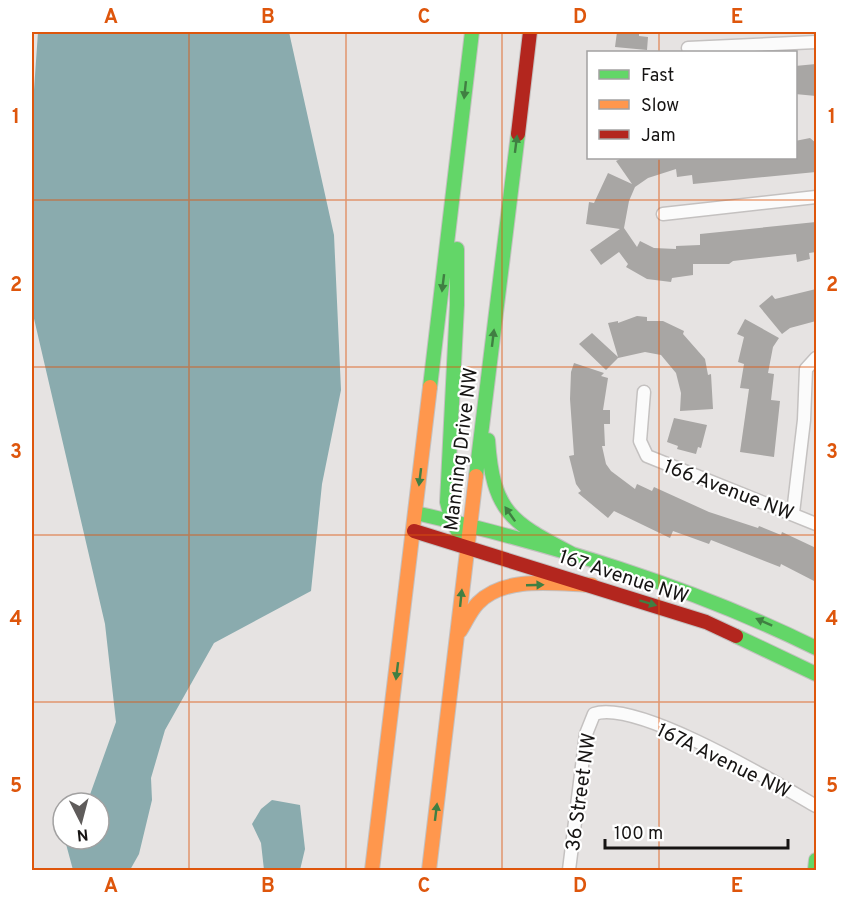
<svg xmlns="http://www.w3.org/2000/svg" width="848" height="902" viewBox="0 0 848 902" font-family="Overpass,sans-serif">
<rect width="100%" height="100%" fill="#e6e3e2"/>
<path fill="#8aabae" d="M38,32H289L334,235L341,390L322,484L311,591L214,643L165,730L151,778L152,800L139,854L130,870H73L66,844L68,839H99V803H87L116,722L105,624L32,310V119Z
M272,800L300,805L305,849L300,870H264L261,843L252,824L261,809Z"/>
<path fill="#a8a6a4" d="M617,32H639V36L648,37L647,50L615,47Z
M816,64V96L795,94V66Z
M810,138L816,143V172L693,184L692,175L677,177L676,169L648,178L635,187L629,201L624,228L637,247L640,241L654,248L676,249V246L700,245V234L816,222V252L809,253L810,259L797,262L796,254L733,261L729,264H693V275L672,278L671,282L647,279L626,267L628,264L619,252L601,265L590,250L620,229L586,224L589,202L594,203L608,173L632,184L616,161L622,158H795V141Z
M816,289V321L790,328L782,334L759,306L772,295L775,299Z
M637,316L647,317V321H663L684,331L683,334L705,359L708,375L711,374L713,409L680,411L681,393L676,373L661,355L645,352L618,358L606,370L579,344L592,333L618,357L608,323L618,321V323Z
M745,319L779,338L773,347L768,373L774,374L771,400L780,401L774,457L740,452L749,389L740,388L744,364L738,362L744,337L737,334Z
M574,363L604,373L601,376L608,378L603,410H610V424H604L605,446H602L606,464L611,471L635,489L637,484L652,491L654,487L709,512L758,528L759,526L781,535L782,532L816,548V582L781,564L780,567L711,540L709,544L673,531L670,538L614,511L608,518L578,493L581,491L576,484L569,456L574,455L570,399L571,372Z
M674,418L707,425L701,448L698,447L696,454L677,449L678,446L667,442Z"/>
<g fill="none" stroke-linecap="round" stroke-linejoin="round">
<defs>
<path id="street" d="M688,48L816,42
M663,214L816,197
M644,392L640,441L647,456L816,524
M793,513L804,420L806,369L816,358
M569,870L586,734L594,714C637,699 776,783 816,806"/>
<path id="fast" d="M457,249V305L447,502L452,521L467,547
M430,387L472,32
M488,440C493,516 514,523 576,556
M476,476L518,134
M416,513C554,545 688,585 816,648
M736,636L816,674
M815,870L816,860"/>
<path id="slow" d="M460,631C466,622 470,611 478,603C505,575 557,584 592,585
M372,870L430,387
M429,870L476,476"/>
<path id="jam" d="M518,134L530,32
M414,531L706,622L736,636"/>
</defs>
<use href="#street" stroke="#c4c1c0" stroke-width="15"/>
<use href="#fast" stroke="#c4c1c0" stroke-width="16"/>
<use href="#slow" stroke="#c4c1c0" stroke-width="16"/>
<use href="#jam" stroke="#c4c1c0" stroke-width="16"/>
<use href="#street" stroke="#fbfbfb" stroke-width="12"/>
<use href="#fast" stroke="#63d668" stroke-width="14"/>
<use href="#slow" stroke="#ff974d" stroke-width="14"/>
<use href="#jam" stroke="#b3261e" stroke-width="14"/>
</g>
<defs><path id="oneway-solid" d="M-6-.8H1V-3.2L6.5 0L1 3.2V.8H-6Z" transform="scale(1.5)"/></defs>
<g fill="#407f42">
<use href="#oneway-solid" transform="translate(465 90) rotate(96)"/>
<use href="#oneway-solid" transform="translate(516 144) rotate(-83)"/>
<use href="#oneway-solid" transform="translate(443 283) rotate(97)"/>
<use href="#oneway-solid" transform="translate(493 338) rotate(-83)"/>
<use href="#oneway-solid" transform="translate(420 477) rotate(97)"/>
<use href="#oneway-solid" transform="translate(510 514) rotate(-125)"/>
<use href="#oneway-solid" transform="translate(535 585) rotate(-2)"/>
<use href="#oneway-solid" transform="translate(461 598) rotate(-84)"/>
<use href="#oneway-solid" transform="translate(648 603) rotate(17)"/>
<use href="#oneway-solid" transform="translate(764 622) rotate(-156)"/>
<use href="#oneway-solid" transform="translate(397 671) rotate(97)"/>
<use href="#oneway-solid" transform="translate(436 812) rotate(-83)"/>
</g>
<path fill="none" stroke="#de560c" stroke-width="1.5" stroke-opacity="0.55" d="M189,32V870M346,32V870M502,32V870M659,32V52M659,158V870M32,200H816M32,367H816M32,535H816M32,702H816"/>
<g text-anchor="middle" stroke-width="4.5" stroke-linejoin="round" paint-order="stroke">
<g font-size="20" fill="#161413" stroke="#fff">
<text transform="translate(460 449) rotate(-83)" y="7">Manning Drive NW</text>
<text transform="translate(729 489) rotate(21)" y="7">166 Avenue NW</text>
<text transform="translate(624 576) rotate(18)" y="7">167 Avenue NW</text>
<text transform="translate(724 760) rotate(26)" y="7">167A Avenue NW</text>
<text transform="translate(580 792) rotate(-82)" y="7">36 Street NW</text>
</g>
</g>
<rect width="848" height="902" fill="none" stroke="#ffffff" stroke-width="66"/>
<rect x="587" y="51" width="210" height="108" fill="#ffffff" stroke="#a2a1a1" stroke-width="1.5"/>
<rect x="599" y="70" width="30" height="9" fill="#63d668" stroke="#a2a1a1" stroke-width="1.5"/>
<text x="641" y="81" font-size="18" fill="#161413">Fast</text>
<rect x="599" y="100" width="30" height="9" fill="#ff974d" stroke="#a2a1a1" stroke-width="1.5"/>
<text x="641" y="111" font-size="18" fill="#161413">Slow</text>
<rect x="599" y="130" width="30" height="9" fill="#b3261e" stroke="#a2a1a1" stroke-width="1.5"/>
<text x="641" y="141" font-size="18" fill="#161413">Jam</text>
<g transform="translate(81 821) rotate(174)"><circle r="28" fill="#ffffff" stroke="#a2a1a1" stroke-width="1.5"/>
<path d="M0-4.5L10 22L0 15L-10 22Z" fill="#5f5c5b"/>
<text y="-9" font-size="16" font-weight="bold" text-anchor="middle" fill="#161413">N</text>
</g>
<path d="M605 839v9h183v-9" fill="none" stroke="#161413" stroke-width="3"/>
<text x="614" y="839" font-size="18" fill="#161413" stroke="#ffffff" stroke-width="4.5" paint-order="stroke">100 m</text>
<rect x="33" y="33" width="782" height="836" fill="none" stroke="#de560c" stroke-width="2"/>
<g font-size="20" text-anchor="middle" font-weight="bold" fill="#de560c">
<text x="111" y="23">A</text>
<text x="268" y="23">B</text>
<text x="424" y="23">C</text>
<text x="580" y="23">D</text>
<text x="737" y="23">E</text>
<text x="16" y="123">1</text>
<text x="832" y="123">1</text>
<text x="16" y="291">2</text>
<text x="832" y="291">2</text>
<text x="16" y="458">3</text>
<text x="832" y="458">3</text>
<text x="16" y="625">4</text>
<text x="832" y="625">4</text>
<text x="16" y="792">5</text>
<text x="832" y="792">5</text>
<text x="111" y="892">A</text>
<text x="268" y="892">B</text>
<text x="424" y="892">C</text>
<text x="580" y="892">D</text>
<text x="737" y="892">E</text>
</g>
</svg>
